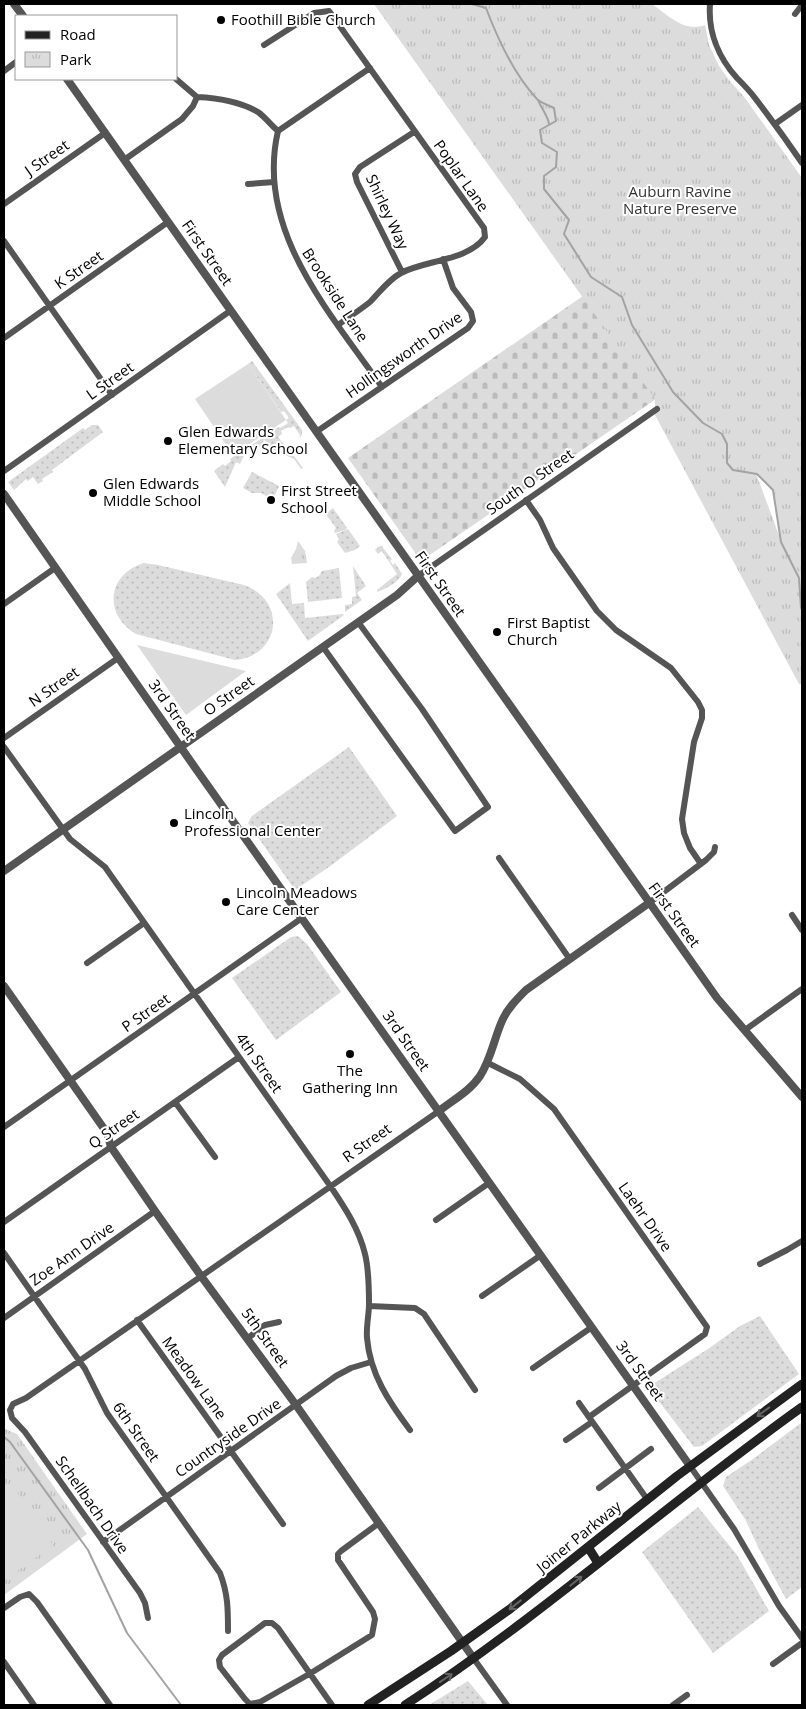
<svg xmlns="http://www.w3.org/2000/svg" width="806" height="1709" viewBox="0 0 806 1709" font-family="'Open Sans',sans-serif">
<defs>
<pattern id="grass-dots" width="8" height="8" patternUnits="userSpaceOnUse" patternTransform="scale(1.25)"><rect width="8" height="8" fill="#dcdcdc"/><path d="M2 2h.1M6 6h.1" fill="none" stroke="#bbb" stroke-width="1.8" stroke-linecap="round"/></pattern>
<pattern id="cemetery-stones" width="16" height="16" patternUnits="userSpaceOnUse" patternTransform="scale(1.25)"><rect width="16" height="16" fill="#dcdcdc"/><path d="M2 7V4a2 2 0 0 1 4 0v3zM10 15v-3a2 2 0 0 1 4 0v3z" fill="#bbb"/></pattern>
<pattern id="park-tufts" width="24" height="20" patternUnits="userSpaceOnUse" patternTransform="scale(1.25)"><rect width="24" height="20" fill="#dcdcdc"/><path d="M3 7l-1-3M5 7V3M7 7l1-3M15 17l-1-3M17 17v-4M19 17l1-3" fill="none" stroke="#bbb"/></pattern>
</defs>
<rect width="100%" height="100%" fill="#fff"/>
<path fill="url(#grass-dots)" d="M252,361L302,430V435L299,438L300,435L294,426L290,428L288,427L281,431L282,434L278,437L285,446L290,444L293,450L289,453L285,451V453L294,456L303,468L301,469L294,459L272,449L273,447L269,446L270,444L264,440L260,447L257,446L256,449L258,451L256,454L247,449L240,464L236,462L225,487L214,471L223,464L225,466L231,461L230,459L279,427L280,428L288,423L286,420L289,418L284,411L281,412L248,364Z
M92,425H98L103,432L52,470L53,472L42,479L43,481L38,484L33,477L28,481L26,479L14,490L8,482L83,428L85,430Z
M252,472L279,486L274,497L271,499L261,493H252L243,488Z
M333,508L347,528L345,530L335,533L334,531L336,528L326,514Z
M348,529L360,546L355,550L345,553L337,542L339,539L336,534Z
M380,546H383V548L392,559L390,561L393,565L395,563L402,574C399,582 386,589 377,592V590L397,574L382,551L378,554L375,550Z
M144,563L158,565L244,585C287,600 281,656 235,660L136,634C103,615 107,574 144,563Z
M353,566L366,586L357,593L362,600L345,612V605L352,604V597L356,596Z
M339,568L342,598L308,602L306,582L312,577L315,578L319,576L322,571Z
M290,583L292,604L304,603L305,618L343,614L344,615L308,641L276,594Z
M349,747L397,816L329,867L295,890L248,823L252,816Z
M298,936L307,944L341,992L276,1040L232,978L291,937Z
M760,1316L799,1374L702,1446L694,1447L651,1391L653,1384L708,1349L740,1326Z
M802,1422V1587L786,1599L759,1549L745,1519L723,1486L726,1477L753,1459Z
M698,1507L737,1555L769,1611L713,1653L642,1552Z
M468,1681L488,1705H429Z"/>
<path fill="url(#cemetery-stones)" d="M583,296L656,399L421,561L348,458Z"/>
<path fill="url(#park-tufts)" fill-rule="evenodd" d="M374,4H652C668,15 684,33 705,25L709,45L719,66L729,80L745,98L802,178V684H799L655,415V399ZM758,475L773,490L780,538L757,476Z
M298,541L305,551L307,563L292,564L291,558L296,549Z
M4,1427L5,1429L17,1434L87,1534L4,1595Z"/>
<path fill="#dcdcdc" d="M248,364L286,420L233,455L195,399Z
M137,645L246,671L186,715Z
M16,1491L53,1545L4,1581V1500Z"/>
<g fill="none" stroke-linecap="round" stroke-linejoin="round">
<path stroke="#a3a3a3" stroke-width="2" d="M472,4L486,8C497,37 515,76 537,99C541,103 548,105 554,108L556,121L540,130L542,143L557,152L556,167L544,176V189L569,220L564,234L591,277L622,297L632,325L673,392L703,423L722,434L727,444V463L733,470L757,474L773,490L781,542L799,578L801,608L802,610
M538,100C541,108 548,116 549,124
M4,1437L10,1442L88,1550L127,1633L181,1705"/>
<path stroke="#555" stroke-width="6" d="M710,4C708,31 718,57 737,78C743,84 749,90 755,98C771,119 787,141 802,163
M795,14L802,5
M264,45L314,13L329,11L484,228L485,237C468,261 425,260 401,273C388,280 380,292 370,302C360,310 349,317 338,325
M4,71L16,62
M176,79L197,97
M197,97C218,98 239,101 258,112C265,117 271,125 278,131C255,230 329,311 382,387
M775,124L802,105
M278,131L370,68
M124,160L182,119L193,106L197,97
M248,184L274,182
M4,204L105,133
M4,241L112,395
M402,272L357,182L355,174L360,167L414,132
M4,338L168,222
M316,432L468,328L473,321L471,312L453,288L443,259
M4,471L230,311
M526,500L540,520L553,548L597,611L616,630L671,668L698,702L702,710V718L694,742L682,819L684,833L690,848L701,864
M418,576L657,409
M4,604L55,568
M323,647L455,831L488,807L422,709L358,622
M4,738L118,658
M4,747L70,839L105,867L112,877L331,1187C345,1208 359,1229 365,1254C369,1270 369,1288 369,1304C369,1315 366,1326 367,1338C370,1374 389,1402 410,1430
M499,858L569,958
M649,903L706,860L714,852L715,847
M792,915L802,930
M87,963L144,923
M745,1030L802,989
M488,1063L520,1079L554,1109L707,1327L705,1334L589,1417
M175,1102L215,1157
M4,1127L302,918
M436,1220L489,1183
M4,1222L239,1057
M4,1253L85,1369L107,1413L220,1573C228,1594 228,1609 228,1631
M760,1264L787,1250L802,1241
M482,1296L541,1255
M369,1306L415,1308L424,1314L475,1390
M4,1318L155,1211
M137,1320L283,1524
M248,1338L265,1325L279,1322
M533,1368L592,1327
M579,1403L647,1499
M566,1440L592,1422
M690,1466L734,1529L779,1606L802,1638
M599,1488L651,1449
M103,1542L336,1376L351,1368L371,1362
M4,1608L20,1597L29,1594L37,1602L110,1705
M148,1618L145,1603L140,1593L25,1432L12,1418L10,1410L13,1404L26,1398L439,1111
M474,1659L507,1705
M4,1662L34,1705
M773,1664L802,1643
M332,1705L278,1628L272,1623H265L222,1655L219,1660L220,1667L245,1699L250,1704L260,1702L311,1673L372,1635L375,1619L373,1612L338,1560V1554L341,1551L379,1523
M673,1705L687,1695"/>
<path stroke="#555" stroke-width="8" d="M14,4L23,16
M67,79L717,998L802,1097
M4,494L196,769L690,1466
M4,871L397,595L418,576
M4,986L107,1133L111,1147L155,1211L201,1276L296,1405L474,1659
M439,1111C453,1100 470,1091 480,1076C491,1059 494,1039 502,1021C507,1009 517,999 526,990L649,903"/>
<path stroke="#222" stroke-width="9" d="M588,1547L598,1563
M368,1705L451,1651L510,1609L677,1476L802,1384
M405,1705C544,1615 667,1503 802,1407"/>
</g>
<defs><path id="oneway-shaft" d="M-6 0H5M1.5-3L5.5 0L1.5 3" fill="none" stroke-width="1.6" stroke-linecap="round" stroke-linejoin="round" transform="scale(1.25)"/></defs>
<g stroke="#646464">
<use href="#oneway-shaft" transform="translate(763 1412) rotate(144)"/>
<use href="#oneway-shaft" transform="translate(576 1581) rotate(-39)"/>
<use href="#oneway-shaft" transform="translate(515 1605) rotate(142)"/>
<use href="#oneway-shaft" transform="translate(446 1678) rotate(-34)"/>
</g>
<g fill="#000" stroke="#fff" stroke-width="2">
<circle cx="221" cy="20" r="5"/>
<circle cx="168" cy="441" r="5"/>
<circle cx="93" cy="493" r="5"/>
<circle cx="271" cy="500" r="5"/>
<circle cx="497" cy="632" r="5"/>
<circle cx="174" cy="823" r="5"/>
<circle cx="226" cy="902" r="5"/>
<circle cx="350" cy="1054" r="5"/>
</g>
<g text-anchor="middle" stroke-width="4" stroke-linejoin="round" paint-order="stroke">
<g font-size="15" fill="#000" stroke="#fff" text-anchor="start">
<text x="231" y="25">Foothill Bible Church</text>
<text x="178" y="437">Glen Edwards<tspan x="178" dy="17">Elementary School</tspan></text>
<text x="103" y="489">Glen Edwards<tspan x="103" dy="17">Middle School</tspan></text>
<text x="281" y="496">First Street<tspan x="281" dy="17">School</tspan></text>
<text x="507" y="628">First Baptist<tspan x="507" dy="17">Church</tspan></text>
<text x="184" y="819">Lincoln<tspan x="184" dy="17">Professional Center</tspan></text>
<text x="236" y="898">Lincoln Meadows<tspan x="236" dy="17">Care Center</tspan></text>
<text x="350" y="1076" text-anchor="middle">The<tspan x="350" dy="17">Gathering Inn</tspan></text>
</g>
<g font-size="15" fill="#000" stroke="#fff">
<text transform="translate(47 158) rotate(-35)" y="5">J Street</text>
<text transform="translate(461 176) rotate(55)" y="5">Poplar Lane</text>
<text transform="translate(387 212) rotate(65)" y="5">Shirley Way</text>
<text transform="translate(207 253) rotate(55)" y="5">First Street</text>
<text transform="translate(79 270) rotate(-35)" y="5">K Street</text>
<text transform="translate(335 295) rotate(57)" y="5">Brookside Lane</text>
<text transform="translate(404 355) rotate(-35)" y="5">Hollingsworth Drive</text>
<text transform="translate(110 381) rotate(-35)" y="5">L Street</text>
<text transform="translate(530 482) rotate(-35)" y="5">South O Street</text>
<text transform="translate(440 584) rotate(55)" y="5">First Street</text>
<text transform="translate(54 687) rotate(-35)" y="5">N Street</text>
<text transform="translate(229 696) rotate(-35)" y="5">O Street</text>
<text transform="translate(172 710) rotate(55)" y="5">3rd Street</text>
<text transform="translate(674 915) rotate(54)" y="5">First Street</text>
<text transform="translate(146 1013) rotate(-35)" y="5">P Street</text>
<text transform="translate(406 1041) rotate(55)" y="5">3rd Street</text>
<text transform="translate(259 1063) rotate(55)" y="5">4th Street</text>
<text transform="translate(114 1129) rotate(-35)" y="5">Q Street</text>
<text transform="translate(367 1143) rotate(-35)" y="5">R Street</text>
<text transform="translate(645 1217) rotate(55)" y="5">Laehr Drive</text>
<text transform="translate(72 1254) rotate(-35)" y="5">Zoe Ann Drive</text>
<text transform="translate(265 1338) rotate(54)" y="5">5th Street</text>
<text transform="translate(640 1371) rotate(54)" y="5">3rd Street</text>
<text transform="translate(194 1378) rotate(54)" y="5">Meadow Lane</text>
<text transform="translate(136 1432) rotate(55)" y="5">6th Street</text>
<text transform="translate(228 1438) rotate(-35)" y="5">Countryside Drive</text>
<text transform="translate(92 1505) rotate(55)" y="5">Schellbach Drive</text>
<text transform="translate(579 1537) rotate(-39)" y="5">Joiner Parkway</text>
</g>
<g font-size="15" fill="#333" stroke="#fff">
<text x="680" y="197">Auburn Ravine<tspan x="680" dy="17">Nature Preserve</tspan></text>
</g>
</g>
<rect width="806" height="1709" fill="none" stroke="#000000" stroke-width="10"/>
<rect x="15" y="15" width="162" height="65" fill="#ffffff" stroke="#999999"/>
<rect x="25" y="31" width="25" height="8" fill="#222222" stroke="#999999"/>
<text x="60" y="40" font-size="15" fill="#000000">Road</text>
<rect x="25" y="52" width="25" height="15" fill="url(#park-tufts)" stroke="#999999"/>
<text x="60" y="65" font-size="15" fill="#000000">Park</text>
</svg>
